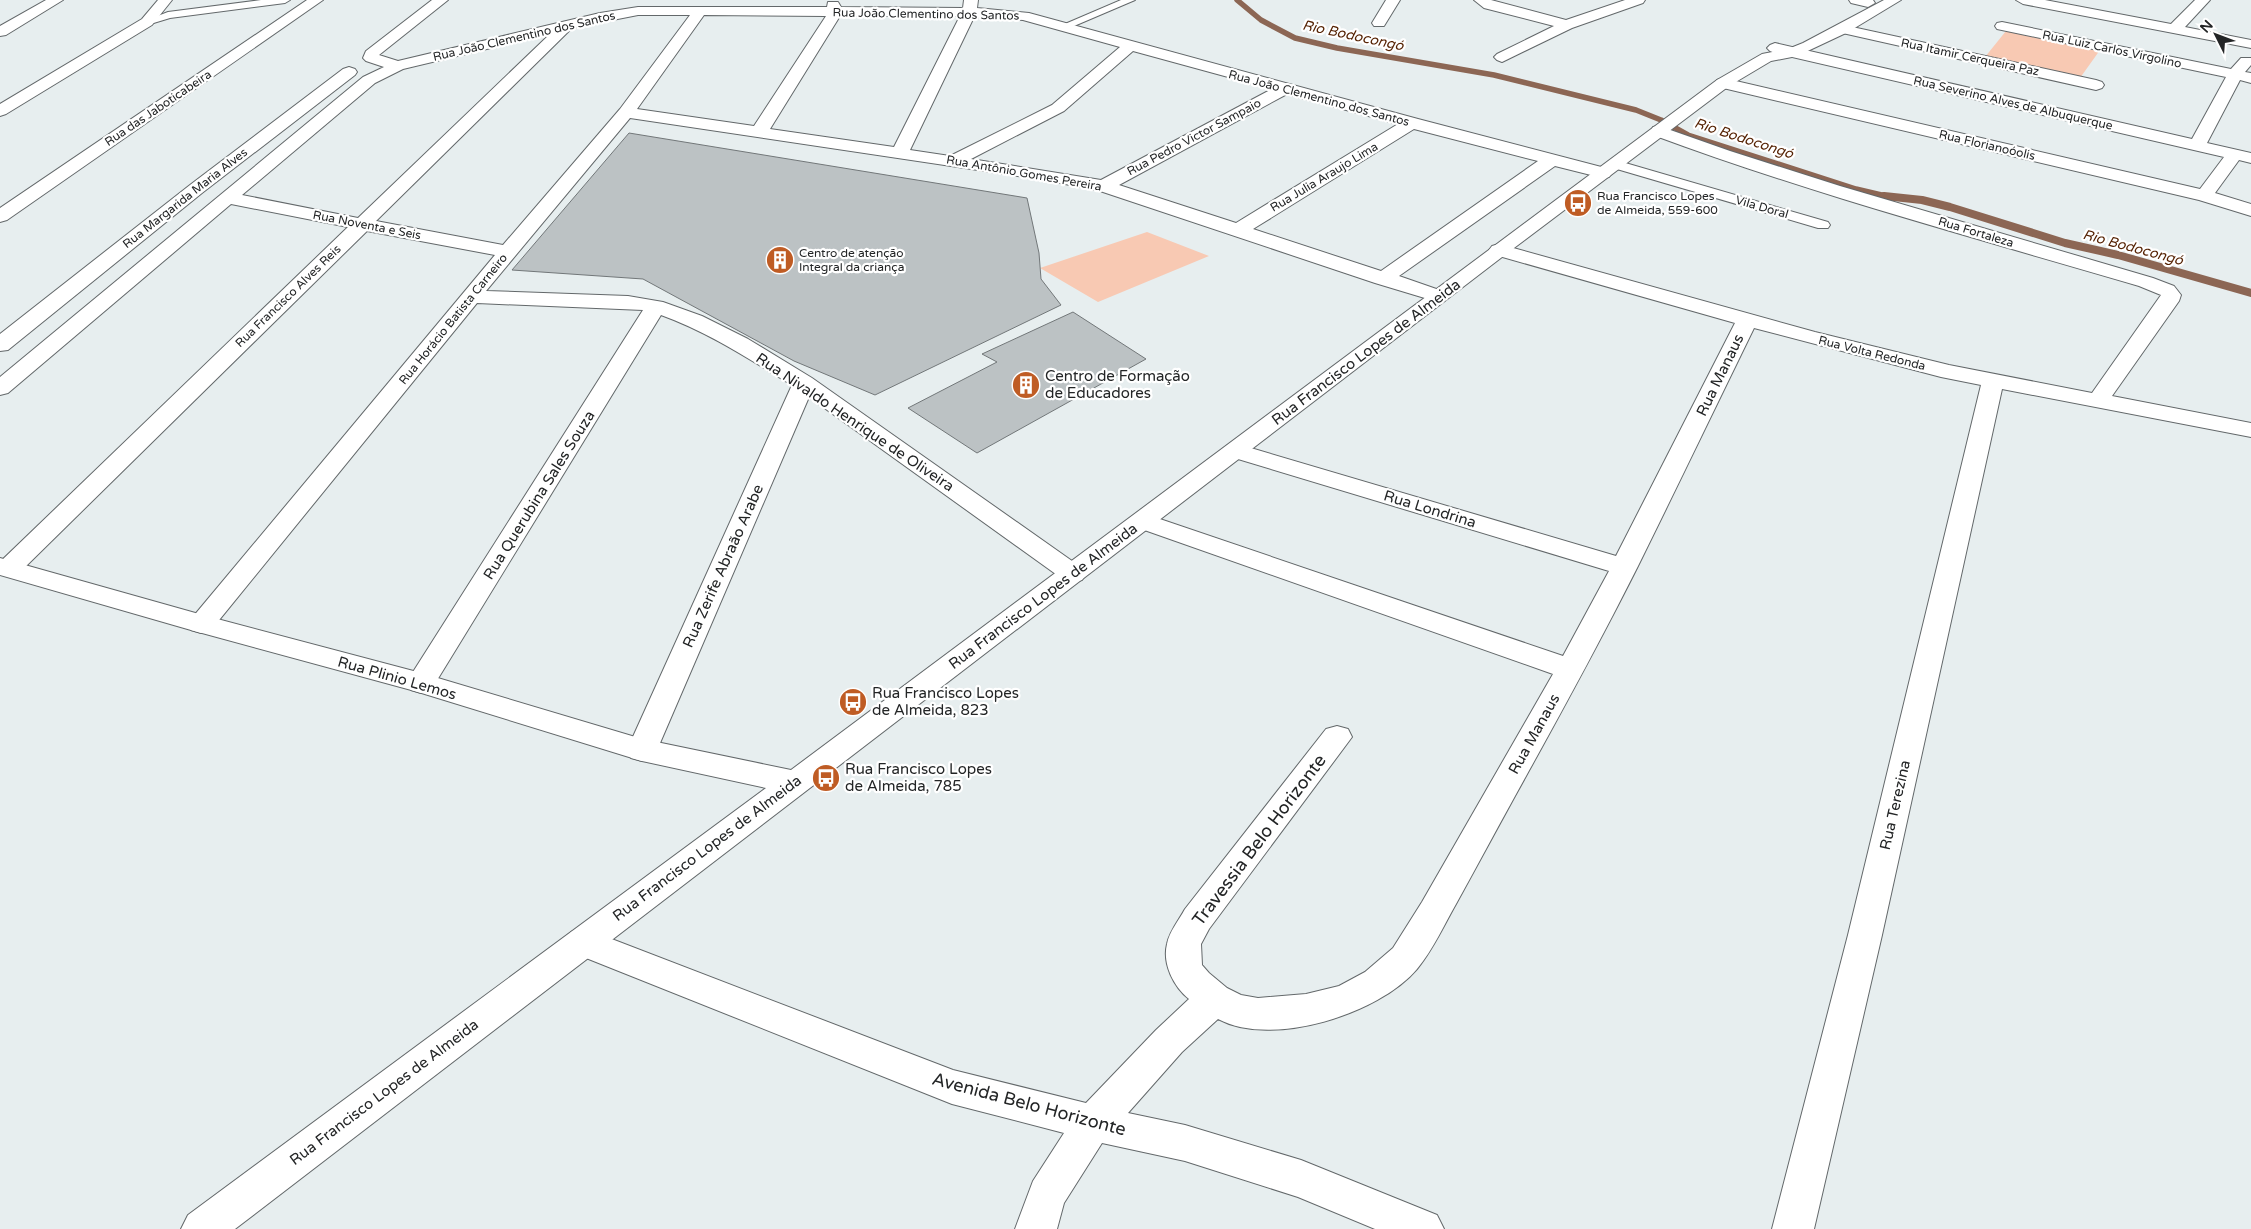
<svg xmlns="http://www.w3.org/2000/svg" width="2251" height="1229" viewBox="0 0 2251 1229" font-family="'Varela Round',sans-serif">
<rect width="100%" height="100%" fill="#e7eeef"/>
<path fill="#f8c9b3" d="M2006,31L2100,50L2080,78L1985,57Z
M1147,232L1209,256L1098,302L1040,268Z"/>
<g fill="none" stroke-linecap="round" stroke-linejoin="round">
<path stroke="#8c6654" stroke-width="5.5" d="M1237,0L1261,20L1295,38L1337,48L1494,75L1636,110L1661,120L1688,135L1856,189L1890,197"/>
<path stroke="#8c6654" stroke-width="8" d="M1884,196L1922,200L1950,207L2065,243L2118,255L2251,293"/>
</g>
<path fill="#bcc2c4" stroke="#727779" d="M629,133L1027,198L1039,253L1041,279L1061,305L875,395L794,361L643,279L512,270Z
M1073,312L1146,359L977,453L908,408L997,362L982,354Z"/>
<g fill="none" stroke-linecap="round" stroke-linejoin="round">
<defs>
<path id="lane" d="M261,0H290L285,3L170,18L147,25L142,22L168,12Z
M1121,0H1135L1067,29L1063,30L1058,27Z
M1615,160L1828,222L1830,225L1828,228H1818L1610,167L1609,164L1610,161Z"/>
<path id="street" d="M46,0H63L6,35L0,36V26Z
M158,0H172L152,25L6,114L0,116V104L142,19Z
M307,0H323L7,220L0,222V208Z
M432,0H448L379,55L398,61L600,13L638,7H827L828,2H838L841,7L963,8L964,0H978L977,8L1029,13L1418,119L1609,169L1612,173L1609,177L1603,178L1555,166L1399,276L1445,292L1448,296L1445,300L1438,302L1375,283L1100,191L1045,180L630,118L486,291L628,296L663,302L702,316L748,339L812,378L1082,568L1086,574L1082,580L1073,582L1064,580L809,397L657,750L653,758L642,761L631,758L627,750L792,385C749,359 708,332 661,315L431,690L421,693L411,690L406,683L643,310L477,303L211,630L201,633L191,630L187,624L495,255L367,231L18,574L9,576L0,574V562L348,227L231,204L8,393L0,395V377L363,77L384,67L366,61L363,58L366,51ZM638,15H690L620,109L503,245L376,221L572,28ZM704,15L826,16L754,126L637,109ZM840,16H960L894,147L770,129ZM974,17L1023,20L1120,47L1052,105L950,156L910,150ZM550,34L358,218L242,195L375,83L403,69ZM1133,51L1272,89L1101,180L971,159L1064,111ZM1287,94L1398,124L1236,223L1119,185ZM1414,129L1538,161L1381,271L1253,229Z
M1386,0H1400L1384,26H1374L1372,23Z
M1474,0H1491L1566,20L1625,0H1645L1643,3L1572,28L1502,62L1497,60L1494,57L1497,54L1554,26L1484,8Z
M1849,0H1873L1875,3L1868,7L1851,3Z
M2016,0H2045L2171,24L2195,0H2210L2185,27L2251,40V48L2023,4Z
M2002,22L2231,69L2241,58H2251V65L2245,72L2251,73V83L2240,80L2207,143L2251,153V163L2239,160L2215,193L2251,204V216L2199,200L1723,88L1717,86L1715,83L1717,80L1723,78L2200,189L2224,157L1775,53L1770,51L1767,48L1770,45L1775,43L2192,139L2226,77L1997,29L1995,26L1997,23Z
M1843,25L2096,80L2102,82L2104,85L2102,88L2096,90L1838,32L1836,29L1838,26Z
M349,67L355,69L357,72L355,75L202,193L8,350L0,351V334L190,185L343,69Z
M1659,126L1730,151L1840,186L2153,278L2174,286L2181,295L2179,301L2112,396L2251,423V437L2002,389L1882,935L1814,1229H1772L1848,935L1981,385L1941,377L1754,328C1715,408 1677,487 1638,566C1599,644 1557,720 1515,796C1495,832 1476,868 1456,904C1444,925 1433,950 1417,969C1379,1014 1272,1048 1218,1019L1182,1052L1128,1113L1185,1125L1301,1160L1437,1215L1444,1229H1375L1298,1197L1185,1161L1102,1143L1064,1203L1057,1229H1015L1033,1181L1064,1133L952,1104L571,952L566,942L571,932L583,928L953,1070L1086,1103L1156,1030L1189,999C1174,987 1162,964 1167,944C1169,932 1179,920 1185,909L1326,729L1337,726L1348,729L1352,737L1209,929L1201,944L1202,965L1209,973L1227,988L1241,995L1258,998L1306,994L1339,986L1365,972L1393,948L1422,902L1553,674L1133,526L1129,521L1133,516L1142,513L1151,516L1563,656L1609,571L1228,456L1224,451L1228,446L1236,444L1244,446L1616,556L1735,323L1492,254L1489,250L1492,246L1499,244L1506,246L1815,332L1949,365L2092,393L2161,295L2139,286C1976,238 1812,194 1653,135L1651,131L1653,127Z"/>
<path id="secondary" d="M1884,0H1901L1848,32L1797,56L1771,61L1729,86L1506,254L235,1229H181L188,1215L766,788L642,761L415,691L191,630L0,575V558L206,616L421,673L642,739L791,770L1717,80L1762,54L1788,49L1803,43Z"/>
</defs>
<use href="#lane" stroke="#63686a" stroke-width="2"/>
<use href="#street" stroke="#63686a" stroke-width="2"/>
<use href="#secondary" stroke="#63686a" stroke-width="2"/>
<use href="#lane" fill="#fff" fill-rule="evenodd"/>
<use href="#street" fill="#fff" fill-rule="evenodd"/>
<use href="#secondary" fill="#fff" fill-rule="evenodd"/>
</g>
<defs>
<symbol id="bus-disc" viewBox="-11 -11 22 22"><circle r="9.5" fill="#bf5c24" stroke="#fff"/><path d="M-5-6H5V4H4V6H2V4H-2V6H-4V4H-5ZM-3.5-4V0h7V-4ZM-3.5 1.2v1.5H-2V1.2ZM2 1.2v1.5H3.5V1.2Z" fill="#fff"/></symbol>
<symbol id="building-disc" viewBox="-11 -11 22 22"><circle r="9.5" fill="#bf5c24" stroke="#fff"/><path d="M-4-6H4V6H1V3H-1V6H-4ZM-2.5-4.3h1.7v1.8h-1.7ZM.8-4.3h1.7v1.8H.8ZM-2.5-1h1.7V.8h-1.7ZM.8-1h1.7V.8H.8Z" fill="#fff"/></symbol>
</defs>
<g fill-rule="evenodd">
<use href="#bus-disc" x="1562" y="187" width="32" height="32"/>
<use href="#building-disc" x="764" y="244" width="32" height="32"/>
<use href="#building-disc" x="1010" y="369" width="32" height="32"/>
<use href="#bus-disc" x="837" y="686" width="32" height="32"/>
<use href="#bus-disc" x="810" y="762" width="32" height="32"/>
</g>
<g text-anchor="middle" stroke-width="4.5" stroke-linejoin="round" paint-order="stroke">
<g font-size="12" fill="#232526" stroke="#fff">
<text transform="translate(926 14) rotate(1)" y="4">Rua João Clementino dos Santos</text>
<text transform="translate(524 36) rotate(-13)" y="4">Rua João Clementino dos Santos</text>
<text transform="translate(2112 49) rotate(12)" y="4">Rua Luiz Carlos Virgolino</text>
<text transform="translate(1970 57) rotate(12)" y="4">Rua Itamir Cerqueira Paz</text>
<text transform="translate(1319 98) rotate(15)" y="4">Rua João Clementino dos Santos</text>
<text transform="translate(2013 103) rotate(13)" y="4">Rua Severino Alves de Albuquerque</text>
<text transform="translate(158 108) rotate(-34)" y="4">Rua das Jaboticabeira</text>
<text transform="translate(1194 137) rotate(-28)" y="4">Rua Pedro Victor Sampaio</text>
<text transform="translate(1987 145) rotate(13)" y="4">Rua Florianoóolis</text>
<text transform="translate(1024 173) rotate(10)" y="4">Rua Antônio Gomes Pereira</text>
<text transform="translate(1324 177) rotate(-31)" y="4">Rua Julia Araujo Lima</text>
<text transform="translate(185 198) rotate(-38)" y="4">Rua Margarida Maria Alves</text>
<text transform="translate(1762 207) rotate(16)" y="4">Vila Doral</text>
<text transform="translate(367 225) rotate(11)" y="4">Rua Noventa e Seis</text>
<text transform="translate(1976 232) rotate(17)" y="4">Rua Fortaleza</text>
<text transform="translate(288 296) rotate(-44)" y="4">Rua Francisco Alves Reis</text>
<text transform="translate(453 319) rotate(-51)" y="4">Rua Horácio Batista Carneiro</text>
<text transform="translate(1872 353) rotate(14)" y="4">Rua Volta Redonda</text>
</g>
<g font-size="12" fill="#232526" stroke="#fff" text-anchor="start">
<text x="1597" y="200">Rua Francisco Lopes<tspan x="1597" dy="14">de Almeida, 559-600</tspan></text>
<text x="799" y="257">Centro de atenção<tspan x="799" dy="14">Integral da criança</tspan></text>
</g>
<g font-size="14" font-style="italic" fill="#562304" stroke="#fff">
<text transform="translate(1353 35) rotate(12)" y="5">Rio Bodocongó</text>
<text transform="translate(1744 138) rotate(18)" y="5">Rio Bodocongó</text>
<text transform="translate(2133 247) rotate(15)" y="5">Rio Bodocongó</text>
</g>
<g font-size="15" fill="#232526" stroke="#fff">
<text transform="translate(1366 352) rotate(-37)" y="5">Rua Francisco Lopes de Almeida</text>
<text transform="translate(1720 375) rotate(-64)" y="5">Rua Manaus</text>
<text transform="translate(855 422) rotate(34)" y="5">Rua Nivaldo Henrique de Oliveira</text>
<text transform="translate(539 495) rotate(-58)" y="5">Rua Querubina Sales Souza</text>
<text transform="translate(1430 509) rotate(17)" y="5">Rua Londrina</text>
<text transform="translate(723 566) rotate(-66)" y="5">Rua Zerife Abraão Arabe</text>
<text transform="translate(1043 596) rotate(-37)" y="5">Rua Francisco Lopes de Almeida</text>
<text transform="translate(397 678) rotate(16)" y="5">Rua Plinio Lemos</text>
<text transform="translate(1534 734) rotate(-61)" y="5">Rua Manaus</text>
<text transform="translate(1895 805) rotate(-77)" y="5">Rua Terezina</text>
<text transform="translate(707 848) rotate(-37)" y="5">Rua Francisco Lopes de Almeida</text>
<text transform="translate(384 1092) rotate(-37)" y="5">Rua Francisco Lopes de Almeida</text>
</g>
<g font-size="15" fill="#232526" stroke="#fff" text-anchor="start">
<text x="1045" y="381">Centro de Formação<tspan x="1045" dy="17">de Educadores</tspan></text>
<text x="872" y="698">Rua Francisco Lopes<tspan x="872" dy="17">de Almeida, 823</tspan></text>
<text x="845" y="774">Rua Francisco Lopes<tspan x="845" dy="17">de Almeida, 785</tspan></text>
</g>
<g font-size="18" fill="#232526" stroke="#fff">
<text transform="translate(1259 840) rotate(-53)" y="6">Travessia Belo Horizonte</text>
<text transform="translate(1029 1104) rotate(15)" y="6">Avenida Belo Horizonte</text>
</g>
</g>
<g transform="translate(2216 35) rotate(312)" stroke="#ffffff" stroke-width="4" paint-order="stroke">
<path d="M0-4L9 19L0 12L-9 19Z" fill="#232526"/>
<text y="-8" font-size="14" font-weight="bold" text-anchor="middle" fill="#232526">N</text>
</g>
</svg>
